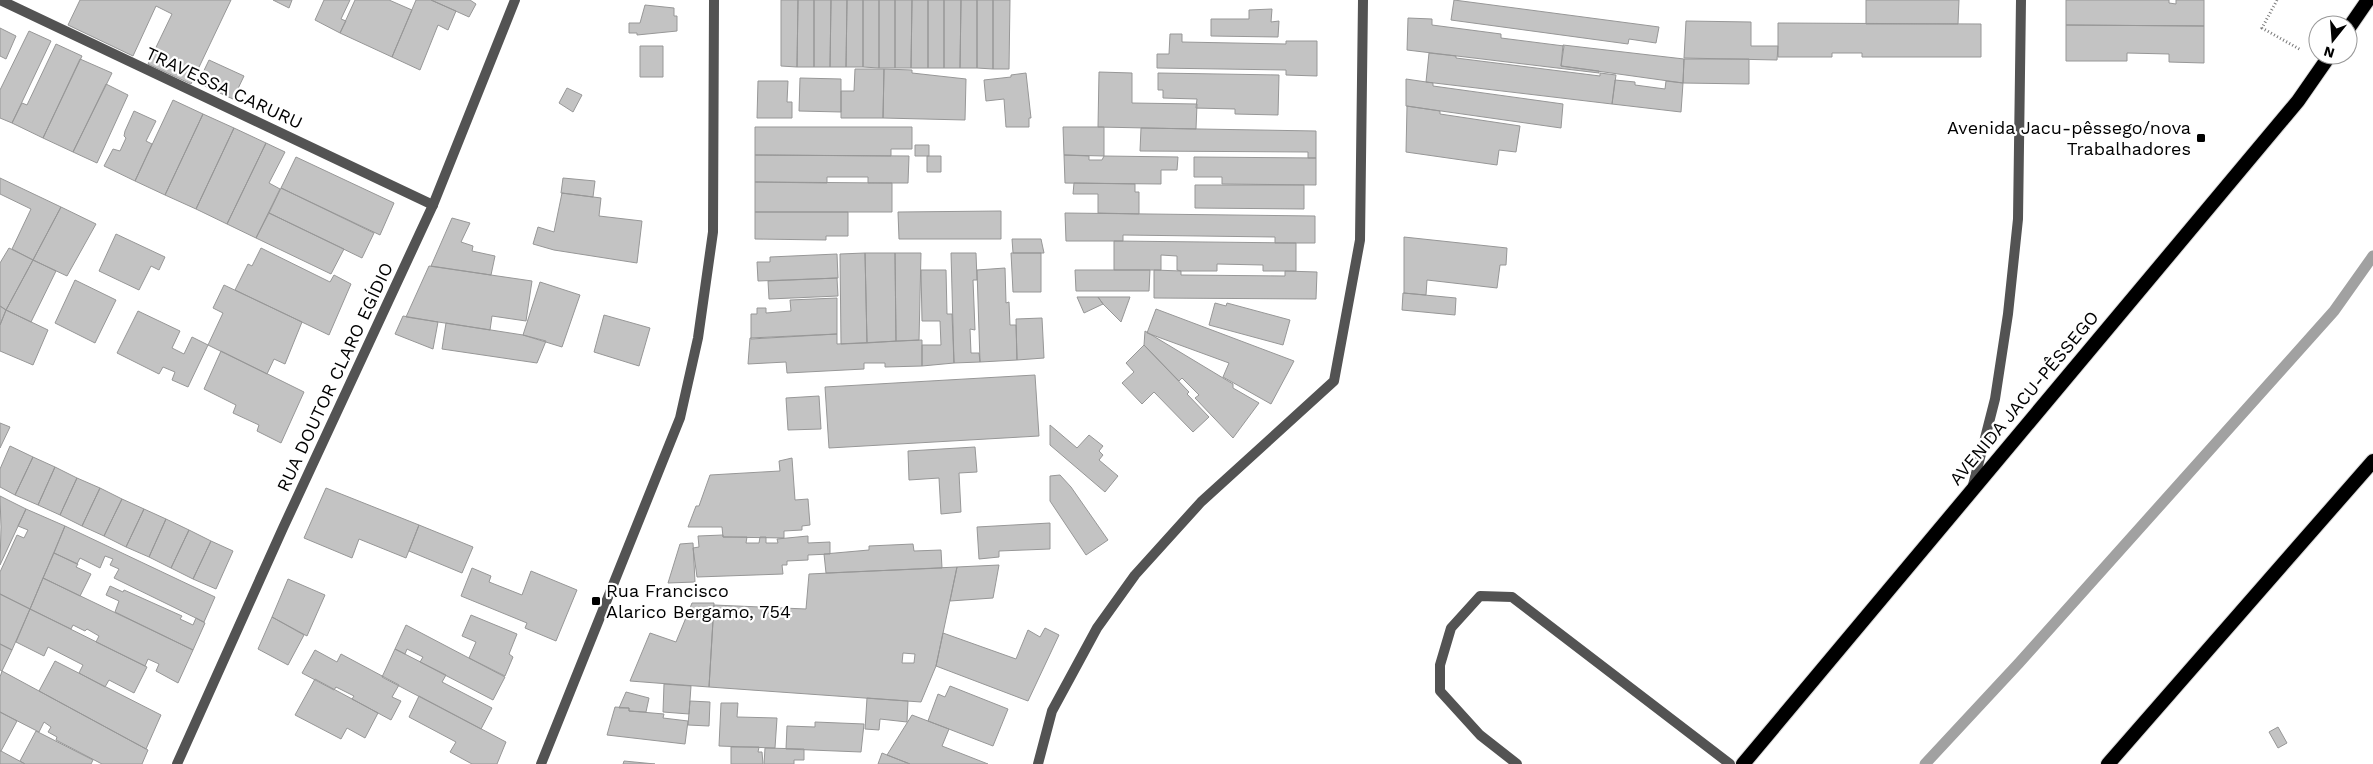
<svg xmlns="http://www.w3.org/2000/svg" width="2373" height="764" viewBox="0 0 2373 764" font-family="'Work Sans',sans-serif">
<rect width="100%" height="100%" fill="#fff"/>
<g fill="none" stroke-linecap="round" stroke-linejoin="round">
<path stroke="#a1a1a1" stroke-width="11" d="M1925,764L2019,663L2334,311L2373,256"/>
</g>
<path fill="#c3c3c3" stroke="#979797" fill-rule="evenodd" d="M80,0H231L191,84L148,64L172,14L156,6L133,56L68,25Z
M273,0H292L289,8Z
M324,0H350L341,19L346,21L340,33L315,20Z
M355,0H389L412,10L392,57L340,33Z
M416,0H431L456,11L448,30L438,25L420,70L392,57Z
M431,0H470L476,4L469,17Z
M781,0H798L797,67L781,66Z
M798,0H814V67H797Z
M814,0H831L830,67H814Z
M831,0H847L846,67H830Z
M847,0H863V67H846Z
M863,0H879V68L863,67Z
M879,0H895V68H879Z
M895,0H912L911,68H895Z
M912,0H928V68H911Z
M928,0H944V68H928Z
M944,0H961L960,68H944Z
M961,0H977V68H960Z
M977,0H993V69L977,68Z
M993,0H1010L1009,69H993Z
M1454,0L1659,27L1656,43L1629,39L1628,44L1451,20Z
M1866,0H1959L1958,24H1866Z
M2066,0H2169V3L2176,4V0H2204V26L2066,25Z
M645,5L674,8V16H677V31L637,35V33H629V23H640Z
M1272,9L1271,22L1279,21L1278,37L1211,36V19H1249V10Z
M1408,18L1432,19V25L1501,34V38L1564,46L1561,66L1599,71V73L1407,50Z
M1686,21L1751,22V46H1778L1777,60L1684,58Z
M1778,23L1981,24V57H1862V53H1832V57H1778Z
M2066,25L2204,26V63L2169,62V54L2127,53V61H2066Z
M0,28L16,36L6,59L0,56Z
M29,31L51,41L12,123L0,118V90Z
M1170,34H1182V42L1286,44V41H1317V76L1286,75V70L1157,68V54H1169Z
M56,44L82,56L43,138L12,123L22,103L27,105Z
M1563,45L1684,59L1683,83L1561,66Z
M640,46H663V77H640Z
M1429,53L1456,56V58L1600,76V73L1616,75L1612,104L1426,82Z
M80,59L112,73L73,152L43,138Z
M1684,59H1749V84L1683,83Z
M209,60L244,76L233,99L198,83Z
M855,69H884L883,118H841V91H854Z
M884,69L912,70V73L966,79L965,120L883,118Z
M1099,72L1132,73V103L1197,104L1196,129L1098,127Z
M1026,73L1031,118H1029V127H1006L1004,99L986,101L984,80L1011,77V75Z
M1158,73L1279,75L1278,115L1235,114V109L1196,108L1197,99L1163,98V90H1158Z
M800,78L841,79V112L799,111Z
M1406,79L1433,83V86L1563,104L1561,128L1406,106Z
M1615,80L1635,82V85L1665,89L1666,81L1683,83L1681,112L1612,104Z
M758,81H788L787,102H792V118H757Z
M106,84L128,95L97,163L73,152Z
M567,88L582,95L573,112L559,103Z
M173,100L203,114L165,195L135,181Z
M1407,106L1440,111V114L1520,126L1516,152L1499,150L1497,165L1406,152Z
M134,111L156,121L146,141L152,144L135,181L104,166L113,149L120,151L126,138L124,136L125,131Z
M203,114L234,128L196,209L165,195Z
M755,127H912V149H891V156L755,155Z
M1063,127H1104V156L1064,155Z
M234,128L266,143L227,224L196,209Z
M1141,128L1316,131V158H1308V152L1140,151Z
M266,143L285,152L269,183L280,189L256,238L227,224Z
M915,145H929V156H915Z
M755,155L909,156L908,183H868V177H827V183L755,182Z
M1064,155L1089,156V160H1102L1104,156L1178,157L1177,170H1161V184L1065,183Z
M927,156H941V172H927Z
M296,157L394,203L380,235L281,188Z
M1194,157L1316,158V185L1222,184V177H1194Z
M0,178L61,207L33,260L12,249L31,209L0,194Z
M563,178L595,181L593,197L561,193Z
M755,182L892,183V212H755Z
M1074,183L1135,184V192H1139V214L1098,213V194H1073Z
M1195,185H1304V209L1195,208Z
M281,188L374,233L362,258L269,213Z
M562,193L601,198L599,216L642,221L637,263L554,250L533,244L538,227L554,232Z
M61,207L96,224L67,276L33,260Z
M1001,211V239H899L898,212Z
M755,212H848V236H826V240L755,239Z
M269,213L344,249L331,274L256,238Z
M1065,213L1315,216V243H1275V237L1123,235V241H1066Z
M452,218L470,223L461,242L473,246L472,251L495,256L491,275L431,266Z
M116,234L165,257L159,270L151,266L139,290L99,271Z
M1404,237L1507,248L1506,265H1500L1497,288L1427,280L1426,295L1404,293Z
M1012,239H1041L1044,253H1013Z
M1114,241L1296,243V271H1263V265L1217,264V271H1181L1177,270V256L1161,255V270H1114Z
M9,248L33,260L6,310L0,306V263Z
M261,248L330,282L334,275L351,284L329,335L235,290L248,264L252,266Z
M865,253H895L896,341L867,343Z
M865,253L867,343L841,344L840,254Z
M895,253H921L919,340L896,341Z
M951,253H976L977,280H973L975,330L970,329L971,353H979L980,362L954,363Z
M1011,253H1041V292H1013Z
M837,254L838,278L758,281L757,262H770V257Z
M33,260L56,271L31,322L6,310Z
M429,266L532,281L526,321L492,316L490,330L406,317Z
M1005,268L1006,303L1009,302L1010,325H1016L1017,360L980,362L977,270Z
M921,270H946L947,314H952L954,363L922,366V345H941L940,321H922Z
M1075,270H1150L1149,291H1076Z
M1154,270L1181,271V275L1285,276V271L1317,272L1316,299L1154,298Z
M837,278L838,296L769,299L768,281Z
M75,280L116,300L95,343L55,323Z
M540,282L580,295L562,347L523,335Z
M224,285L302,322L285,364L274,359L267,374L208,345L223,313L213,308Z
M1403,293L1456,298L1455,315L1402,310Z
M1077,297H1098L1103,304L1084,313Z
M1098,297H1130L1121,322L1103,304Z
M837,298V334L751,339V314H757V308H766V313L791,311L790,300Z
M1215,303L1226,306L1227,303L1290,320L1283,345L1209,325Z
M0,306L6,310L0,325Z
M1156,309L1294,361L1271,404L1223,377L1229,363L1147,333Z
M6,310L48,330L33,365L0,351V325Z
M138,311L180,331L172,348L184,354L192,337L208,345L188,387L172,380L175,372L163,367L159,374L117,353Z
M604,315L650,328L639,366L594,352Z
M403,316L438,322L433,349L395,334Z
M1042,318L1044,358L1017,360L1016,319Z
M446,323L523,335L546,341L537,363L442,349Z
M1145,331L1233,384V388L1259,403L1233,438L1195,398L1199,395L1182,378L1179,381L1144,345Z
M837,334V344L922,340V366L885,367V363H864V369L787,373L786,362L748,364L750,338Z
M1144,345L1189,392L1187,394L1209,417L1193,432L1154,392L1142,404L1122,383L1134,372L1126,363Z
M221,351L304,392L281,443L257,431L259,425L233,413L236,405L204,389Z
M1035,375L1039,436L829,448L825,387Z
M819,396L821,429L788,430L786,398Z
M0,423L10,427L0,448Z
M1050,425L1077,448L1089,435L1103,446L1099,451L1103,455L1099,460L1118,476L1105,492L1050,445Z
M10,446L33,457L15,495L0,487V469Z
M975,447L977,472L959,473L961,512L941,514L939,478L909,480L908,451Z
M33,457L55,467L38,505L15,495Z
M792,458L795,500L808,499L810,525L802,526V530L784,531V538L723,537L722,527H688L696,506H699L710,475L780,471L779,461Z
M55,467L77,478L60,515L38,505Z
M1060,475L1071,487L1108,540L1086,555L1050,501V476Z
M77,478L100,488L82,526L60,515Z
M100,488L122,499L104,536L82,526Z
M326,488L419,525L406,558L359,539L352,558L304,538Z
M0,496L26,509L0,565L1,527Z
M122,499L144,509L126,547L104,536Z
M26,509L65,526L30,609L0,594V572L17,535L24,538L28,530L18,526Z
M144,509L166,519L149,557L126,547Z
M166,519L189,530L171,568L149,557Z
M1050,523V549L999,551V557L979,559L977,527Z
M419,525L473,547L462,573L409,551Z
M65,526L215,597L204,622L114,578L119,569L110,565L113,559L105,556L100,568L80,558L77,564L54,553Z
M189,530L211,541L193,579L171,568Z
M723,535V537H747L746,543H759L760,537H766V543H778L777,539L808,536V543L830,542V554L808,555V560L787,561V565H782L783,574L697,577L693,548L699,547L698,536Z
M211,541L233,551L216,589L193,579Z
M693,543L695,582L668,583L680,544Z
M913,544L914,551L941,550L942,568L826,573L824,554L869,550V546Z
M54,553L78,564L76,567L91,574L80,596L43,578Z
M999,565L993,598L950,601L957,567Z
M957,567L936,666L921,702L709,687L714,605L806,609L809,574ZM903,653L915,654L914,663H902Z
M472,568L491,576L489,582L522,595L531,571L577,590L556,641L525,628L527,623L461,596Z
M43,578L193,650L178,683L156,671L159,664L148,659L145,666L96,642L99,636L87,629L85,631L73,625L71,629L30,609Z
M288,579L325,595L307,636L272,617Z
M110,586L123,592L124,590L182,616L180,619L193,625L196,618L205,623L193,650L115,612L119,601L106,595Z
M0,594L30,609L12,650L0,644Z
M692,603H714L709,687L630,681L650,633L676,642Z
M30,609L147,667L134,693L109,680L105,687L79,673L83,665L48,647L44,656L16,642Z
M471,615L517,634L509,654L513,657L505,676L469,658L476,642L462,636Z
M272,617L304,635L288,665L258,649Z
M406,625L505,677L493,700L420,662L423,657L407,649L405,654L395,649Z
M1045,628L1059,635L1028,701L936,666L943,633L1016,659L1028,630L1040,637Z
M0,644L12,650L2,671L0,670Z
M395,649L446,675L442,682L492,708L481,729L382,677Z
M315,650L337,662L341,654L399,685L392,697L401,701L391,720L352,699L354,696L336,687L334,690L302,673Z
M55,661L161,715L146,749L39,691Z
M2,671L148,750L142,764H102L56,740L57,737L48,732L51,727L44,722L39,732L0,712V677Z
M315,679L378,713L365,738L347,728L341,739L295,715Z
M664,684L691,686L689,714L663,712Z
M950,686L1008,709L993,746L928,721L938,694L945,697Z
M626,692L649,698L646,712L629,711V708H619Z
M419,696L506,742L497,764H472L450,752L456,742L409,717Z
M867,698L908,701L907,722L880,719L879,730L865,729Z
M690,701L710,702L709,726L688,725Z
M721,703H738L737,717L777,718L775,748L719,746Z
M615,707L629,708V711L664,714L663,718L688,721L685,744L607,735Z
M0,712L17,721L1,751H0Z
M912,715L949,729L942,746L988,764H910L887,755Z
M815,722L864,724L861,752L786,749L787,726L815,727Z
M2278,727L2287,743L2278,748L2269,732Z
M36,731L93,760L91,764H25L20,761Z
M731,747H759L758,752H762L763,764H731Z
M765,748L804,749V760H794V764H764Z
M0,751H1L25,764H0Z
M882,753L887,755L910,764H878Z
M624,761L655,764H623Z"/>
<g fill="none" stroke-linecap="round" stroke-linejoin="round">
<defs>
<path id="trunk" d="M2348,29L2368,0
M1743,764L2298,101L2330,55
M2108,764L2373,461"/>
</defs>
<use href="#trunk" stroke="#dbdbdb" stroke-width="16"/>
<path stroke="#757575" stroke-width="3" stroke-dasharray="1 2.5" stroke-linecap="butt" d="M2277,0L2262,28L2301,50"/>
<path stroke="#535353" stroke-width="10" d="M0,0L433,205
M1517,764L1480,735L1440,691V665L1451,628L1480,596L1512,597L1730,764"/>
<path stroke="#535353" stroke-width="10" d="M1972,489L1995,399L2008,314L2018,219L2021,0
M177,764L283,528L433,205L515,0
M541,764L680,418L698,338L713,232L714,0
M1038,764L1052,711L1097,628L1135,575L1201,502L1334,381L1360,240L1363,0"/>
<use href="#trunk" stroke="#000" stroke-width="14"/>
</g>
<g fill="#000" stroke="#fff" stroke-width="2">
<rect x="2196" y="133" width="10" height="10" rx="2.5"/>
<rect x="591" y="596" width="10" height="10" rx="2.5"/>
</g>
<g text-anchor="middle" stroke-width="4.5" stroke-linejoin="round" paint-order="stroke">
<g font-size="18" fill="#000" stroke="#fff">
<text transform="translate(224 88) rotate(25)" y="6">TRAVESSA CARURU</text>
<text transform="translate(335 377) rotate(-65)" y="6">RUA DOUTOR CLARO EGÍDIO</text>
<text transform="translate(2024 398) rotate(-50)" y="6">AVENIDA JACU-PÊSSEGO</text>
</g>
<g font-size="18" fill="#000" stroke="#fff" text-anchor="end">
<text x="2191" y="134">Avenida Jacu-pêssego/nova<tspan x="2191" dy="21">Trabalhadores</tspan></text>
<text x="606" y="597" text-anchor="start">Rua Francisco<tspan x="606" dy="21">Alarico Bergamo, 754</tspan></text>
</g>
</g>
<g transform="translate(2333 40) rotate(197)"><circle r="24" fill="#ffffff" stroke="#999999"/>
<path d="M0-4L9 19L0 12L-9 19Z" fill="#000000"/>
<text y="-8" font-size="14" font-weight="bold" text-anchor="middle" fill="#000000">N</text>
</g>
</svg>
